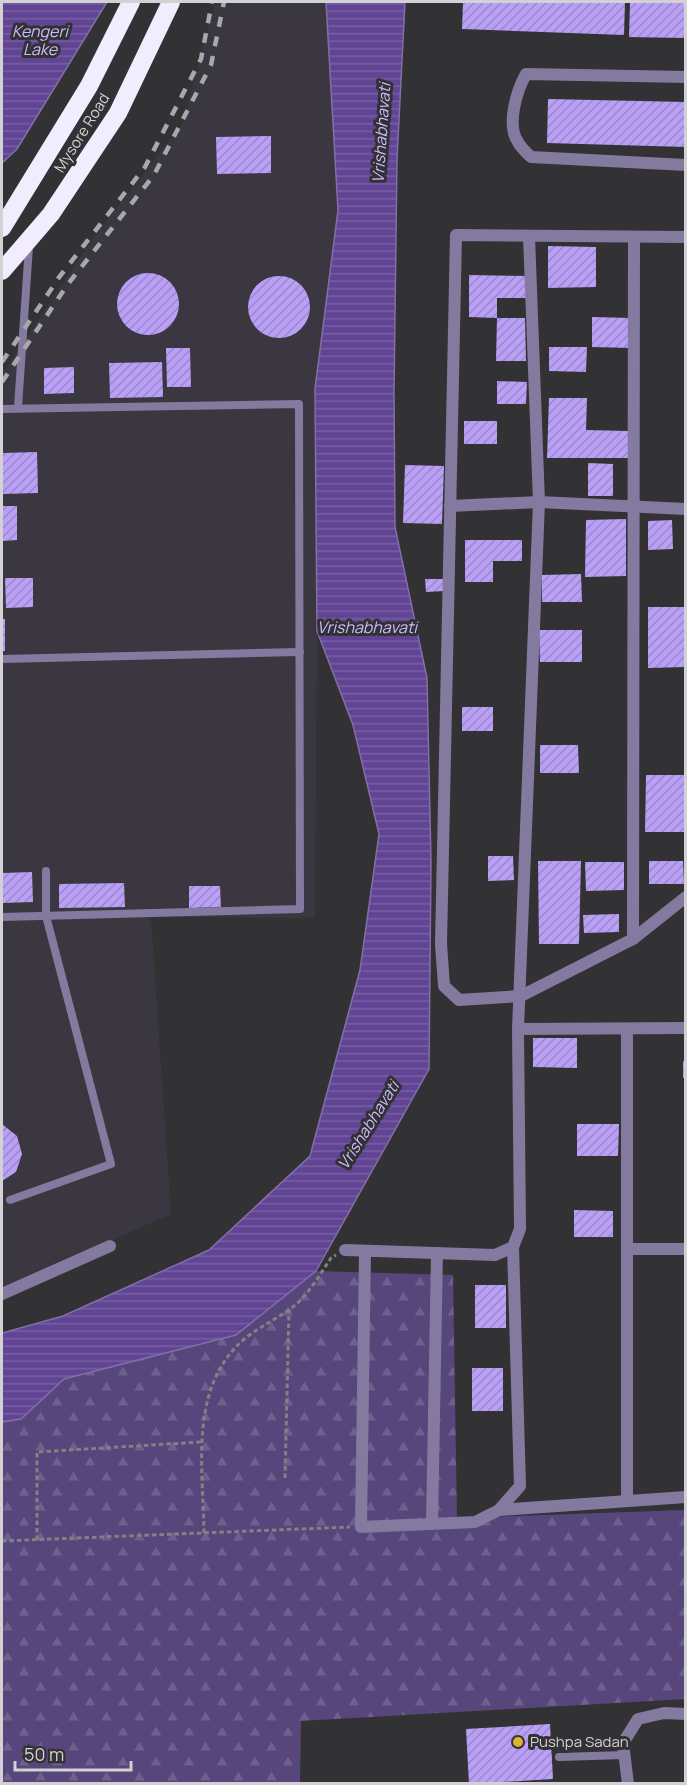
<svg xmlns="http://www.w3.org/2000/svg" width="687" height="1785" font-family="Manrope,sans-serif">
<style>
.built{fill:#3a3741}
.forest{fill:url(#forest-firs)}
.water{fill:url(#water-rules);stroke:#836fa7;stroke-width:1.5}
.building{fill:url(#building-hatch)}
.lines{fill:none;stroke-linecap:round;stroke-linejoin:round}
.path{stroke:#828183;stroke-width:3;stroke-dasharray:4.5 3;stroke-linecap:butt}
.lane{stroke:#847a9f;stroke-width:8}
.street{stroke:#847a9f;stroke-width:12}
.highway{stroke:#f1ecfe;stroke-width:18}
.rail{stroke:#a8a7a9;stroke-width:4.5;stroke-dasharray:10 10;stroke-linecap:butt}
.poi-dot{fill:#deb133;stroke:#323134;stroke-width:2}
.labels{text-anchor:middle;stroke-width:6;stroke-linejoin:round;paint-order:stroke}
.street-label{font-size:15px;fill:#d2d1d3;stroke:#323134}
.poi-label{font-size:15px;fill:#d2d1d3;stroke:#323134;text-anchor:start}
.water-label{font-size:16px;font-style:italic;fill:#cebbfe;stroke:#323134}
</style>
<defs>
<pattern id="forest-firs" width="22" height="20" patternUnits="userSpaceOnUse" patternTransform="scale(1.5)"><rect width="22" height="20" fill="#57467b"/><path d="M5 1l3.5 6h-7zM16 11l3.5 6h-7z" fill="#6e608d"/></pattern>
<pattern id="water-rules" width="6" height="5" patternUnits="userSpaceOnUse" patternTransform="scale(1.5)"><rect width="6" height="5" fill="#614594"/><path d="M0 2.5h6" fill="none" stroke="#775fa2"/></pattern>
<pattern id="building-hatch" width="6" height="6" patternUnits="userSpaceOnUse" patternTransform="scale(1.5)"><rect width="6" height="6" fill="#ba9ff7"/><path d="M-1 1l2-2M0 6l6-6M5 7l2-2" fill="none" stroke="#9b87c9"/></pattern>
</defs>
<rect width="100%" height="100%" fill="#323134"/>
<path class="built" d="M215,2H326L338,210L315,389L317,631L315,918L151,917L171,1214L2,1289V374L86,248L182,124Z"/>
<path class="forest" d="M316,1271L453,1275L457,1518L685,1510V1699L301,1721L300,1783L2,1784V1422L21,1419L64,1379L236,1335Z"/>
<g class="water">
<path d="M2,2H107L17,149L2,163Z"/>
<path d="M326,2H405L397,159L394,393L395,527L427,678L431,862L429,1069L316,1271L236,1335L64,1379L21,1419L2,1422V1333L63,1316L209,1250L310,1156L360,970L379,834L353,725L317,631L315,389L338,210Z"/>
</g>
<g class="building">
<path d="M463,2H625L624,35L462,29Z"/>
<path d="M630,2H685L684,38L629,37Z"/>
<path d="M548,99L686,102V147L547,143Z"/>
<path d="M271,136V173L217,174L216,137Z"/>
<path d="M548,246L596,247V287L548,288Z"/>
<circle cx="148" cy="304" r="31"/>
<path d="M469,275L527,276L526,298H497V318L469,317Z"/>
<circle cx="279" cy="307" r="31"/>
<path d="M592,317L631,318V348L592,347Z"/>
<path d="M497,318H525L526,361H496Z"/>
<path d="M549,347H587L586,372L549,371Z"/>
<path d="M166,348H190L191,387H167Z"/>
<path d="M162,362L163,397L110,398L109,363Z"/>
<path d="M74,367V393L44,394V368Z"/>
<path d="M497,381L527,382L526,404H497Z"/>
<path d="M549,398H587L586,430L629,431L628,458H547Z"/>
<rect x="464" y="421" width="33" height="23"/>
<path d="M37,452L38,493L2,494V453Z"/>
<path d="M588,463L613,464V496H588Z"/>
<path d="M405,465L444,466L442,524L403,523Z"/>
<path d="M2,506H17V540L2,541Z"/>
<path d="M626,519V576L585,577L586,520Z"/>
<path d="M672,520L673,549L648,550V521Z"/>
<path d="M465,540H522V561H493V582H465Z"/>
<path d="M581,574L582,602H542V575Z"/>
<path d="M5,578H33V607L6,608Z"/>
<path d="M425,579H444V591L426,592Z"/>
<path d="M648,607H686V667L648,668Z"/>
<rect x="2" y="619" width="3" height="32"/>
<path d="M539,630H582V662H540Z"/>
<rect x="462" y="707" width="31" height="24"/>
<path d="M540,745H578L579,773H540Z"/>
<path d="M646,775H686V832H645Z"/>
<path d="M488,856H513L514,880L488,881Z"/>
<path d="M538,861H581L579,944H539Z"/>
<path d="M649,861H683L684,884H649Z"/>
<path d="M585,862H624V890L586,891Z"/>
<path d="M32,872L33,902L2,903V873Z"/>
<path d="M124,883L125,907L59,908V884Z"/>
<path d="M189,886H220L221,907L189,908Z"/>
<path d="M619,914V932L584,933L583,915Z"/>
<path d="M533,1038H577V1068L533,1067Z"/>
<rect x="683" y="1061" width="3" height="17"/>
<path d="M2,1124L17,1136L22,1154L16,1172L2,1181Z"/>
<path d="M577,1124H619L618,1156H577Z"/>
<path d="M574,1210L613,1211V1237H574Z"/>
<rect x="475" y="1285" width="31" height="43"/>
<rect x="472" y="1368" width="31" height="43"/>
<path d="M550,1724L553,1779L469,1784L466,1729Z"/>
</g>
<g class="lines">
<g class="path">
<path d="M285,1478L289,1309"/>
<path d="M204,1533C203,1465 188,1383 248,1336C263,1325 280,1317 294,1306C309,1294 320,1274 331,1258L336,1255"/>
<path d="M37,1540V1452L201,1442"/>
<path d="M2,1541L350,1527"/>
</g>
<g class="lane">
<path d="M18,407L29,246"/>
<path d="M2,409L299,404L300,909L2,917"/>
<path d="M2,659L300,652"/>
<path d="M10,1200L111,1164L46,916V871"/>
<path d="M559,1757L625,1755"/>
</g>
<g class="street">
<path d="M686,77L526,74C517,90 506,125 518,142C521,148 526,152 531,157L686,165"/>
<path d="M686,237L456,235L441,944L444,986L459,1000L521,996L633,939L686,897"/>
<path d="M450,506L539,502L686,509"/>
<path d="M633,939L634,237"/>
<path d="M518,1029L686,1028"/>
<path d="M627,1029V1501"/>
<path d="M627,1249H686"/>
<path d="M345,1250L495,1255L513,1247L520,1229L518,1029L539,502L529,236"/>
<path d="M365,1251L361,1527L475,1522L499,1510L520,1486L513,1247"/>
<path d="M2,1294L110,1246"/>
<path d="M499,1510L686,1497"/>
<path d="M432,1524L437,1253"/>
<path d="M628,1784L623,1743L638,1719L664,1713L686,1714"/>
</g>
<g class="highway">
<path d="M2,228L89,86L131,2"/>
<path d="M2,271L51,214L118,113L171,2"/>
</g>
<g class="rail">
<path d="M2,362L60,276L145,167L201,59L212,2"/>
<path d="M2,382L68,284L154,175L211,65L224,2"/>
</g>
</g>
<circle class="poi-dot" cx="518" cy="1742" r="6"/>
<g class="labels">
<g class="street-label">
<text transform="translate(82 133) rotate(-58)" y="5">Mysore Road</text>
</g>
<g class="poi-label">
<text x="530" y="1747">Pushpa Sadan</text>
</g>
<g class="water-label">
<text x="40" y="37">Kengeri<tspan x="40" dy="18">Lake</tspan></text>
<text transform="translate(381 133) rotate(-86)" y="6">Vrishabhavati</text>
<text x="367" y="633">Vrishabhavati</text>
<text transform="translate(368 1125) rotate(-58)" y="6">Vrishabhavati</text>
</g>
</g>
<rect width="687" height="1785" fill="none" stroke="#d2d1d3" stroke-width="6"/>
<path d="M15 1761v9h116v-9" fill="none" stroke="#d2d1d3" stroke-width="3"/>
<text x="24" y="1761" font-size="18" fill="#d2d1d3" stroke="#323134" stroke-width="4.5" paint-order="stroke">50 m</text>
</svg>
